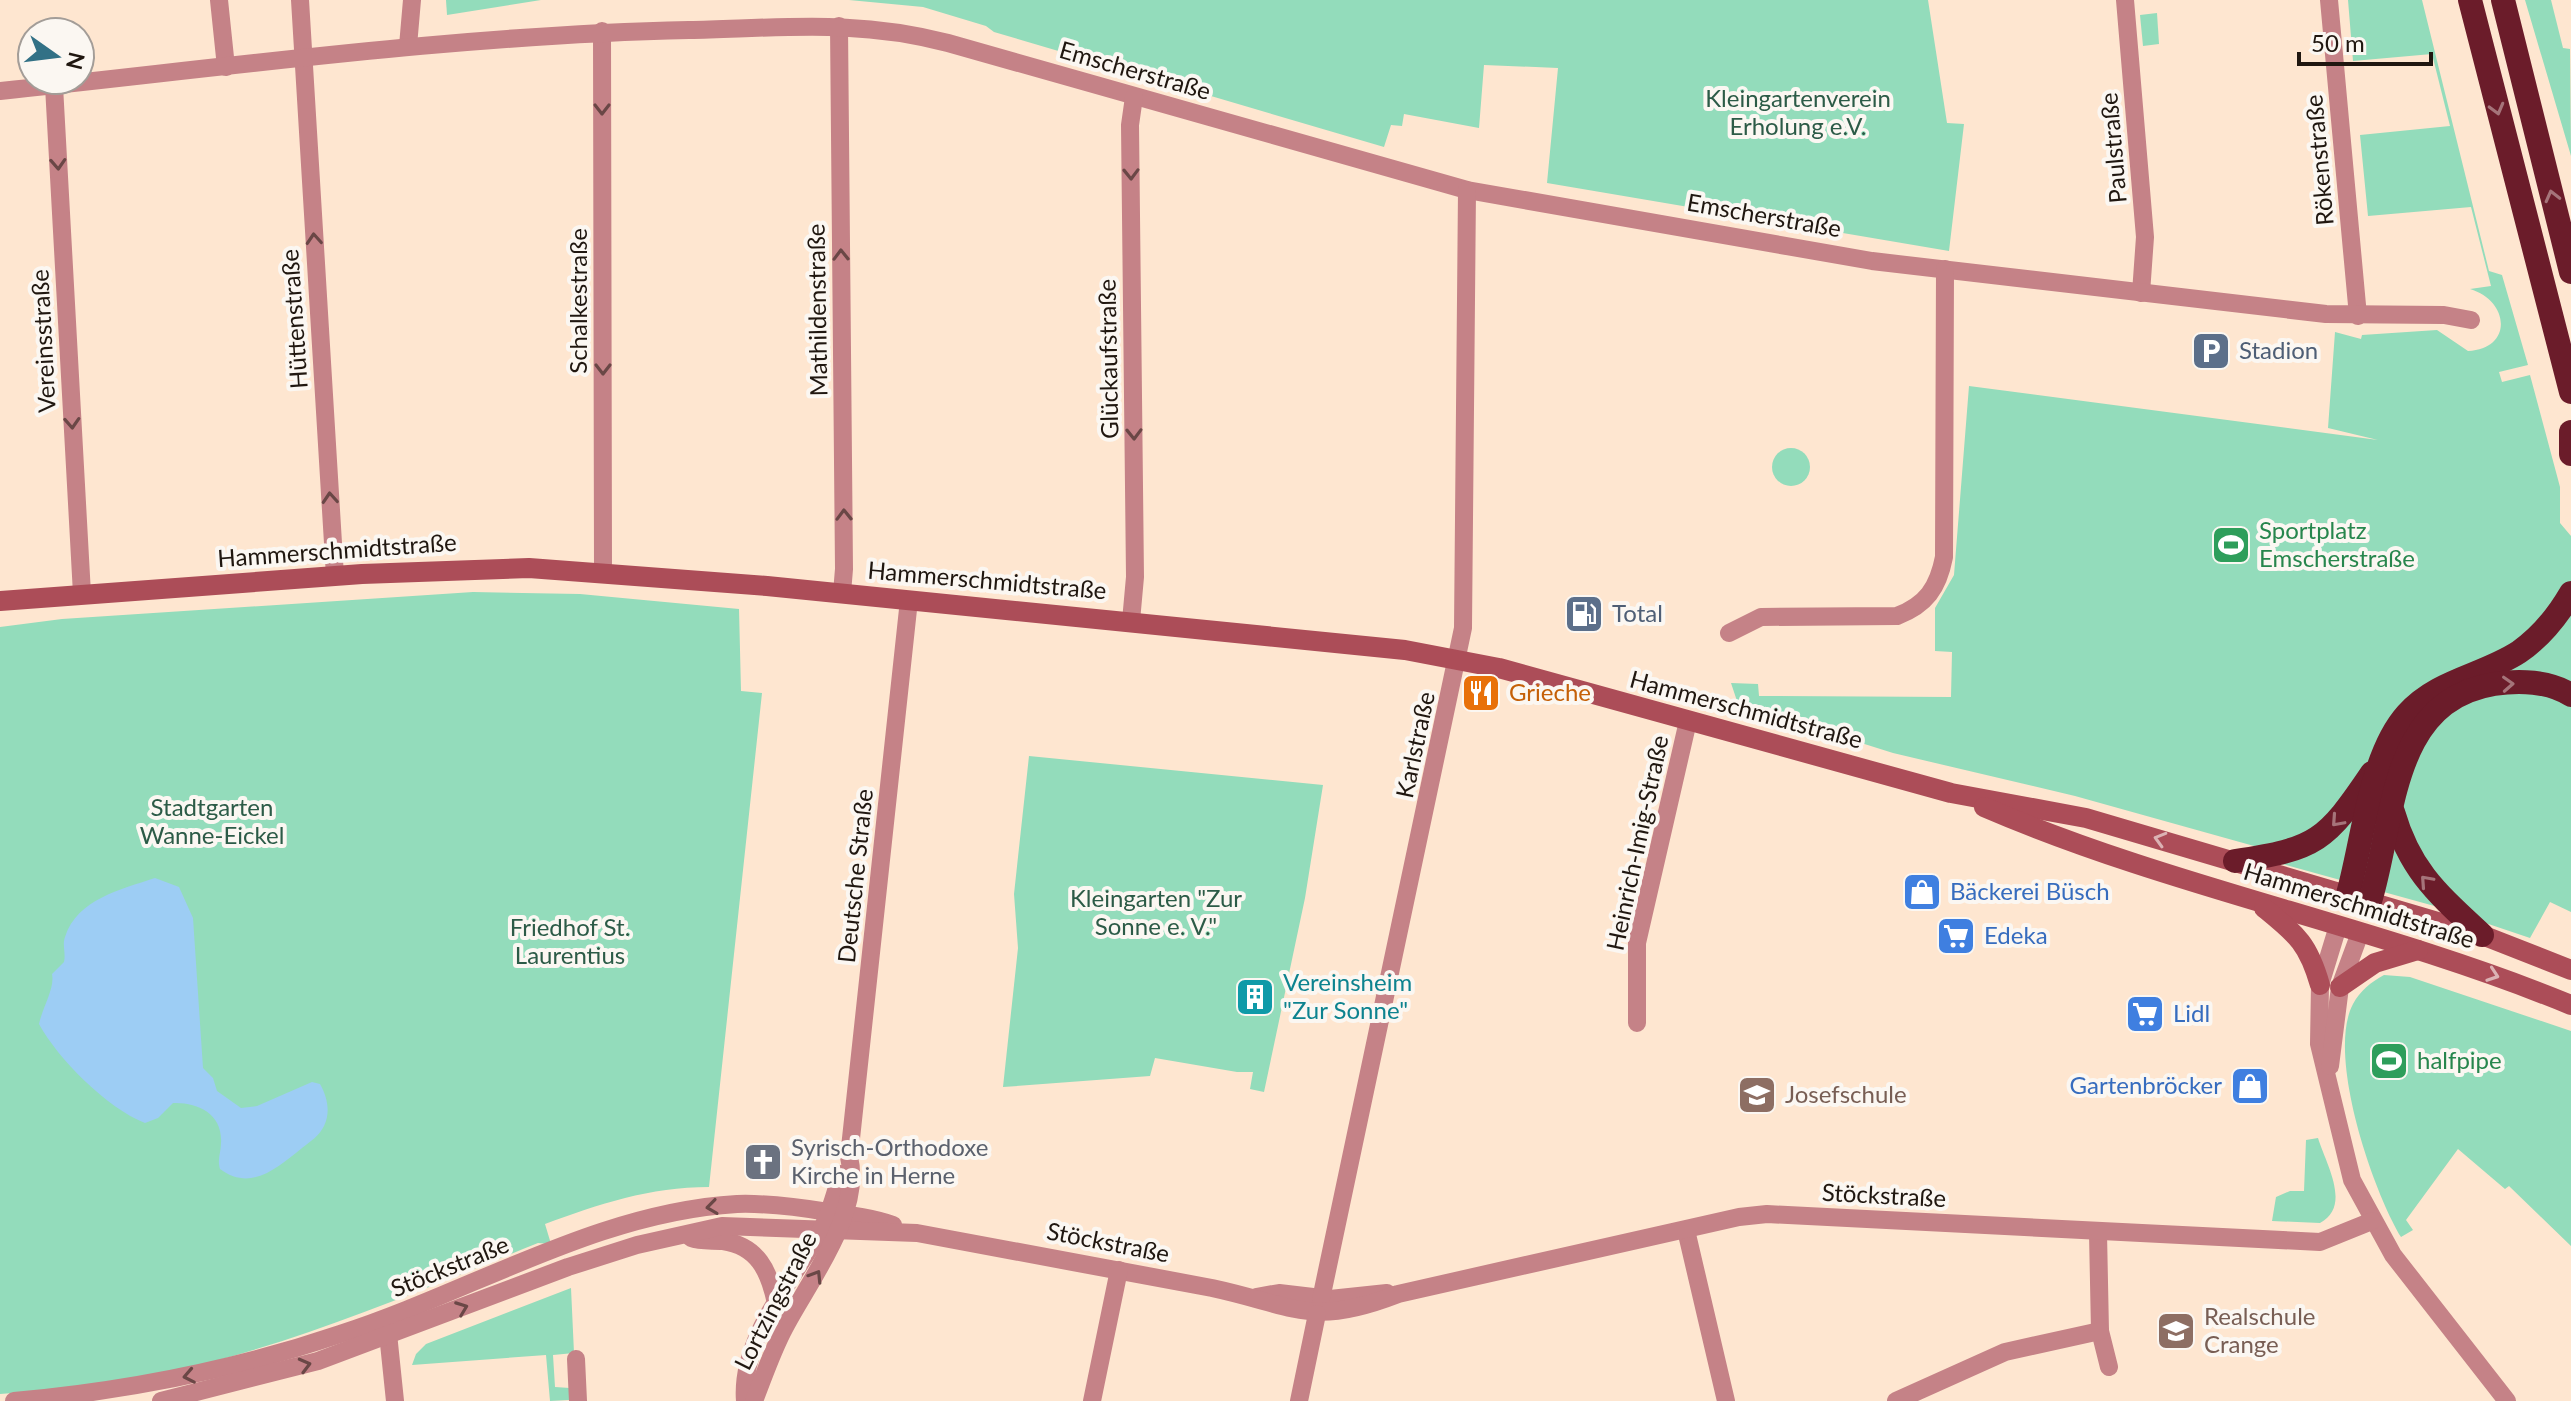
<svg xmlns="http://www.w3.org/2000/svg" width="2571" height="1401" font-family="Lato,sans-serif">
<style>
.green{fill:#93dcbb}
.water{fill:#9dcdf4}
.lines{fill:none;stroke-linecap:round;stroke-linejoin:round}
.street{stroke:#c58287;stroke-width:18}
.secondary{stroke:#ac4d58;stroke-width:20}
.highway{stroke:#6b1c2a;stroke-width:24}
.oneway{stroke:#6a4746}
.oneway2{stroke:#a5747a}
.oneway3{stroke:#dbb3b4}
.labels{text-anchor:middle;stroke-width:8;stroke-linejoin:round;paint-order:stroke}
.street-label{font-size:24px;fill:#201710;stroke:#fbf7f2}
.park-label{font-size:24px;fill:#2c5b47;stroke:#fbf7f2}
.service-label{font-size:24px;fill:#4e5e75;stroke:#fbf7f2;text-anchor:start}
.leisure-label{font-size:24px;fill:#27864d;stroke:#fbf7f2;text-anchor:start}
.food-label{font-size:24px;fill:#c56008;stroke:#fbf7f2;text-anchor:start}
.shop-label{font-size:24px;fill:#366cbe;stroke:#fbf7f2;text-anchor:start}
.culture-label{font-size:24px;fill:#0d838f;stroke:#fbf7f2;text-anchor:start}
.education-label{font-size:24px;fill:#785e54;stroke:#fbf7f2;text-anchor:start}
.worship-label{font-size:24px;fill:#5b616d;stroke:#fbf7f2;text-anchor:start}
</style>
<rect width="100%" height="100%" fill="#fee6d0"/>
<g class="green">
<path d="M446,0H541L447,15Z"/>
<path d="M849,0H1928L1947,123L1964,124L1949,251L1547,183L1558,68L1484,65L1479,128L1404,114L1402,126L1391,125L1384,147L994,32L986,26L923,7Z"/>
<path d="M2348,0H2422L2489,271L2502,275L2528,365L2499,372L2502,382L2530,375L2560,487V523L2571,536V912L2550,902L2530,938L2438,907L2275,862L2254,846L2075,796L1893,753L1738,704L1731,683L1758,684L1759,696L1951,697L1952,652L1935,651V608L1954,575L1969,386L2378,440L2328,428L2335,332L2361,339L2362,335L2437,330L2468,351C2513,349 2510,301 2470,289L2491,286L2471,207L2368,216L2360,135L2450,126L2432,54L2353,61Z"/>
<path d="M2525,0H2551L2563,48L2570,49L2571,156Z"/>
<path d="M2157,13L2159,44L2143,46L2140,15Z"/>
<circle cx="1791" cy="467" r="19"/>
<path d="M473,592L580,594L739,609L741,691L762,693L709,1187C650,1187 599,1204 545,1224L551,1244L538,1243C414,1293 289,1347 157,1375C105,1386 53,1390 0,1394V627L62,619Z"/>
<path d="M1029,756L1323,785L1305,898L1264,1092L1250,1089L1253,1072H1237L1155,1058L1150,1076L1003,1087L1018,948L1014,894Z"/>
<path d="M2384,975L2410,977L2571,1031V1246L2509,1186L2505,1189L2458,1149L2406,1220L2413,1230L2401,1237C2373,1191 2326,1055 2353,1004C2360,991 2371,982 2384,975Z"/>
<path d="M2318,1138C2326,1164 2352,1206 2320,1223L2272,1221L2276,1197L2290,1191H2304L2306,1140Z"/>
<path d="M571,1288L574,1353L553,1355L555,1387L570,1388L569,1400L550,1401L546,1355L412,1365L416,1354L426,1344Z"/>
</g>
<path class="water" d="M155,878L179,887L193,918L203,1068L213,1078L217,1091L241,1108L257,1106L312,1082L320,1084C327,1096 331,1112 324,1126C319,1136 311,1141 302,1148C277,1168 251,1192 220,1169C217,1159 221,1153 221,1143C223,1114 198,1102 173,1103L158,1118L145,1123C107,1108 58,1059 39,1024C43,1006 55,988 52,974L64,962C66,953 62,945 65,937C77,899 122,889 155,878Z"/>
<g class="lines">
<g class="street">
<path d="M219,0L226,67"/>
<path d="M300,0L335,576"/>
<path d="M2125,0L2145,237L2141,293"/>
<path d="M2329,0L2358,316"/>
<path d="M839,26L844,569L842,593"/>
<path d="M602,31L603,571"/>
<path d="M408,46L412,0"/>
<path d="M54,86L82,594"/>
<path d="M0,91C229,67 458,35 689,30C781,28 858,19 948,43L1467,190L1872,261L2326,314L2444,315L2471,320"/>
<path d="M1131,621L1135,577L1130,125L1134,97"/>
<path d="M1729,633L1761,617L1897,616C1926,605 1938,588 1944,557L1945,269"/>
<path d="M2338,926L2320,985L2319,1044L2352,1180L2393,1255L2507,1401"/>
<path d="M1637,1023V943L1688,721"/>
<path d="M2330,1066L2340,987L2360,933"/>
<path d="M1686,1230L1726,1401"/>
<path d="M2098,1233L2100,1331L2109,1367"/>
<path d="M691,1238C701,1242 712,1240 723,1241C758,1246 769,1271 776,1303"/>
<path d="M1256,1297L1279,1293L1330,1299L1387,1293"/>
<path d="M1321,1299L1463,628L1467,190"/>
<path d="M387,1324L395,1401"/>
<path d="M576,1359L578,1401"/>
<path d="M14,1401C126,1391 234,1370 340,1334C471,1292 597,1212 737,1204C768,1203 798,1207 828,1212C850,1215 873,1218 893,1225"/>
<path d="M161,1401L318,1361L568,1267L637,1245L722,1226L917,1233L1212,1288C1296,1306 1310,1328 1398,1294L1739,1217L1767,1214L2320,1242L2372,1221"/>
<path d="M745,1401C740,1340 791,1282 820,1232C830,1215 835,1193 841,1174"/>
<path d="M754,1401C764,1376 772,1351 785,1327C809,1281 863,1212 849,1157L909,600"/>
<path d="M1092,1401L1119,1270"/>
<path d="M1299,1401L1317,1314"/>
<path d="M1896,1401L2005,1352L2100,1331"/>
</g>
<g class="secondary">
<path d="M0,601L362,574L529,568L767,586L1405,650L1499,668L1951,793L2086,818L2482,935L2571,970"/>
<path d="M1984,807C2174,889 2379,926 2571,1005"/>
<path d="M2264,908C2297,935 2308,943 2320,985"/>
<path d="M2340,987L2375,963L2418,950"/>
</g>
<g class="highway">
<path d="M2470,0L2571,392"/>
<path d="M2503,0L2571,272"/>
<path d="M2571,432V454"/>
<path d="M2393,812C2410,871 2438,894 2482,935"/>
<path d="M2235,861C2317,849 2326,841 2372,773"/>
<path d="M2348,894C2363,841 2370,755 2407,714C2437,680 2482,676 2519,652C2542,636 2557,617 2571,593"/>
<path d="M2370,901C2395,820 2389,701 2494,684C2519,680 2549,681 2571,695"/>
</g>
</g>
<defs><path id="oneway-chevron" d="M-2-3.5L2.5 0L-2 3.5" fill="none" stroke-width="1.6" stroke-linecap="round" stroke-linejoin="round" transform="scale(2)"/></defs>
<g class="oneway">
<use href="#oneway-chevron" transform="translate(602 109) rotate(90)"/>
<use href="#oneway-chevron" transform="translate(58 164) rotate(87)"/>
<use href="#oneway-chevron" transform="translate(1131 174) rotate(89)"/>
<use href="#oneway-chevron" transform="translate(314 239) rotate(-94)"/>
<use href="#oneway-chevron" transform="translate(841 255) rotate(-91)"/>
<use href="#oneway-chevron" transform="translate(603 369) rotate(90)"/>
<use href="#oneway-chevron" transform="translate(72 423) rotate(87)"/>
<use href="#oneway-chevron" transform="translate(1134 434) rotate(89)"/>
<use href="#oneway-chevron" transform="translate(330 498) rotate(-94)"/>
<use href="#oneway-chevron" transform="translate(844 515) rotate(-91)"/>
<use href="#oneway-chevron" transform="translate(712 1207) rotate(172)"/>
<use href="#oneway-chevron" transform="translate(816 1276) rotate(-58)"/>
<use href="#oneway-chevron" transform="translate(462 1308) rotate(-21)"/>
<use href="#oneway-chevron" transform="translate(305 1365) rotate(-15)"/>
<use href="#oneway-chevron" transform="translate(189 1376) rotate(169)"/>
</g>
<g class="oneway2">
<use href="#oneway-chevron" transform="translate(2497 109) rotate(75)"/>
<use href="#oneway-chevron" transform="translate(2552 196) rotate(-104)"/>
<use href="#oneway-chevron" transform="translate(2508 684) rotate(-3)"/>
<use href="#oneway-chevron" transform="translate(2337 821) rotate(132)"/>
<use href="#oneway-chevron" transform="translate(2426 881) rotate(-132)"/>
</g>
<g class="oneway3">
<use href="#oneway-chevron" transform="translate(2160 839) rotate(-164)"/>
<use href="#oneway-chevron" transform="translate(2493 975) rotate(19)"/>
</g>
<defs>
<symbol id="parking-square" viewBox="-11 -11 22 22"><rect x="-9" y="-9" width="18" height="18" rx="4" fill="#5c6f8a" stroke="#fbf7f2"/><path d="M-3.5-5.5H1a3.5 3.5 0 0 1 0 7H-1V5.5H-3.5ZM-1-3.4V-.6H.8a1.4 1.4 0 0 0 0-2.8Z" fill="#fff"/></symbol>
<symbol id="stadium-square" viewBox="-11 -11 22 22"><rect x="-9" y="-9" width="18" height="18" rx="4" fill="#2e9e5b" stroke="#fbf7f2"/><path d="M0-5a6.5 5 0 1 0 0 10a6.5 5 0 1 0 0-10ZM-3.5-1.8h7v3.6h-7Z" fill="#fff"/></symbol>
<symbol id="fuel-square" viewBox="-11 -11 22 22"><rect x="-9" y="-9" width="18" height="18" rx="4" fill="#5c6f8a" stroke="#fbf7f2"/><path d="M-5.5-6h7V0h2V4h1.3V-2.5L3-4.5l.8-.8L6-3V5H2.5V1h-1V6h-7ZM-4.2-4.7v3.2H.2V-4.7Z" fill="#fff"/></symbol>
<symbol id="restaurant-square" viewBox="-11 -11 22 22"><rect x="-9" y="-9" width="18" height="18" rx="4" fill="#e8710a" stroke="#fbf7f2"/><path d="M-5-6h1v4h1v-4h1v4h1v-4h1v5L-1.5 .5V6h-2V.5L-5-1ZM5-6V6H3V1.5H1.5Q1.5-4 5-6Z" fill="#fff"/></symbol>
<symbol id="shop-square" viewBox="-11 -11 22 22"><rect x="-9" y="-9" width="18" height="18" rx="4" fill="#3f7fe0" stroke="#fbf7f2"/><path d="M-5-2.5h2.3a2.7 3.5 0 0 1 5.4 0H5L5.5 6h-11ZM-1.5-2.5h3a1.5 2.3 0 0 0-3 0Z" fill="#fff"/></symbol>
<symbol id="supermarket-square" viewBox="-11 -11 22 22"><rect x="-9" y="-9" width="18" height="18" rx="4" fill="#3f7fe0" stroke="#fbf7f2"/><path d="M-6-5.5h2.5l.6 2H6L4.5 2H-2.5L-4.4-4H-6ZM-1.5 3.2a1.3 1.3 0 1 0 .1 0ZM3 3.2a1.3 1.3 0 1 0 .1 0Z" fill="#fff"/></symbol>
<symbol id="building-square" viewBox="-11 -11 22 22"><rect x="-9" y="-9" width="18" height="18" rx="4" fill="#0f9aa8" stroke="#fbf7f2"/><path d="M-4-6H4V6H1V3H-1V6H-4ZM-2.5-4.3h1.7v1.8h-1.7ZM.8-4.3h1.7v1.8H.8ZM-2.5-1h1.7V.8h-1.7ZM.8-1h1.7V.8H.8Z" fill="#fff"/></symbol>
<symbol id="school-square" viewBox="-11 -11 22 22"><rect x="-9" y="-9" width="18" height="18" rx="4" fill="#8d6e63" stroke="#fbf7f2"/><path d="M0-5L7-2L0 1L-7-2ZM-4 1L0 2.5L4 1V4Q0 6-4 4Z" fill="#fff"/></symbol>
<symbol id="church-square" viewBox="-11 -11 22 22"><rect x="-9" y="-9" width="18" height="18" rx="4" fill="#6b7280" stroke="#fbf7f2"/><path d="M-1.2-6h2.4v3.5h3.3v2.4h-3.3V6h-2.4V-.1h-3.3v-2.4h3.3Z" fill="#fff"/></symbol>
</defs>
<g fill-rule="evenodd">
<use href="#parking-square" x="2189" y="329" width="44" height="44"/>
<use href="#stadium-square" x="2209" y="523" width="44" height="44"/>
<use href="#fuel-square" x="1562" y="592" width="44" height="44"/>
<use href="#restaurant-square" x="1459" y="671" width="44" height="44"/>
<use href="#shop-square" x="1900" y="870" width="44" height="44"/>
<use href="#supermarket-square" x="1934" y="914" width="44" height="44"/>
<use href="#building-square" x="1233" y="975" width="44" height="44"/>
<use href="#supermarket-square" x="2123" y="992" width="44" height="44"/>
<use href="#stadium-square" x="2367" y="1039" width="44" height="44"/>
<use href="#shop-square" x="2228" y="1064" width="44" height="44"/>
<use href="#school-square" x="1735" y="1073" width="44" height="44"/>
<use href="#church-square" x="741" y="1140" width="44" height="44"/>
<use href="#school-square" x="2154" y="1309" width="44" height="44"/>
</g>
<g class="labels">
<g class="street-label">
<text transform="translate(1135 71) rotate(16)" y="8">Emscherstraße</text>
<text transform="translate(2114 148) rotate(-95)" y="8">Paulstraße</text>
<text transform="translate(2320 160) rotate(-95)" y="8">Rökenstraße</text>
<text transform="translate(1764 216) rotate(10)" y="8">Emscherstraße</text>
<text transform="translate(579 301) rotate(-90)" y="8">Schalkestraße</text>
<text transform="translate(818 310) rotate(-91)" y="8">Mathildenstraße</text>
<text transform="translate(295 319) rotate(-94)" y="8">Hüttenstraße</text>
<text transform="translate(44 341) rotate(-93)" y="8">Vereinsstraße</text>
<text transform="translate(1109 359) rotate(-91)" y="8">Glückaufstraße</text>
<text transform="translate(337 551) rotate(-4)" y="8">Hammerschmidtstraße</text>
<text transform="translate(987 581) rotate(5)" y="8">Hammerschmidtstraße</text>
<text transform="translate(1746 710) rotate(15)" y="8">Hammerschmidtstraße</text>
<text transform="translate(1416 745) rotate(-78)" y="8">Karlstraße</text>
<text transform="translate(1638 843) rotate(-78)" y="8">Heinrich-Imig-Straße</text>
<text transform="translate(856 876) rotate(-84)" y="8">Deutsche Straße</text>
<text transform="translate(2359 906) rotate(17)" y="8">Hammerschmidtstraße</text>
<text transform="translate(1884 1196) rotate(3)" y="8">Stöckstraße</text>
<text transform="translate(1108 1243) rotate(11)" y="8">Stöckstraße</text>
<text transform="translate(450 1267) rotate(-22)" y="8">Stöckstraße</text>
<text transform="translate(776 1301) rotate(-63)" y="8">Lortzingstraße</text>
</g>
<g class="park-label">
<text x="1798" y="107">Kleingartenverein<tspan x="1798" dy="28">Erholung e.V.</tspan></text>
<text x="212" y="816">Stadtgarten<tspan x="212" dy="28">Wanne-Eickel</tspan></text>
<text x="1156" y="907">Kleingarten "Zur<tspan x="1156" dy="28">Sonne e. V."</tspan></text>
<text x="570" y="936">Friedhof St.<tspan x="570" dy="28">Laurentius</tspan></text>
</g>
<g class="service-label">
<text x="2239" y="359">Stadion</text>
<text x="1612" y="622">Total</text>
</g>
<g class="leisure-label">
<text x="2259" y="539">Sportplatz<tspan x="2259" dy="28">Emscherstraße</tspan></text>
<text x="2417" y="1069">halfpipe</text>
</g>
<g class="food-label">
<text x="1509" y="701">Grieche</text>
</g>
<g class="shop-label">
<text x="1950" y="900">Bäckerei Büsch</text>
<text x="1984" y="944">Edeka</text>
<text x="2173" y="1022">Lidl</text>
<text x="2222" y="1094" text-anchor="end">Gartenbröcker</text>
</g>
<g class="culture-label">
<text x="1283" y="991">Vereinsheim<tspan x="1283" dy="28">"Zur Sonne"</tspan></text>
</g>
<g class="education-label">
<text x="1785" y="1103">Josefschule</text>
<text x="2204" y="1325">Realschule<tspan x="2204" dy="28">Crange</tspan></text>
</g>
<g class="worship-label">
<text x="791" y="1156">Syrisch-Orthodoxe<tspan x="791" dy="28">Kirche in Herne</tspan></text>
</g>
</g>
<g transform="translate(56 56) rotate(104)"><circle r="38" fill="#fbf7f2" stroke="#a39d98" stroke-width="2"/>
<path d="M0-6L14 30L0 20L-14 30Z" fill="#327186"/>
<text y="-12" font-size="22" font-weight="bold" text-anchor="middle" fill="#201710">N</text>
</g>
<path d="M2299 52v12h132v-12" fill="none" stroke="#201710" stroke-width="4"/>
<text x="2311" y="52" font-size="24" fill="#201710" stroke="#fbf7f2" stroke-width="6" paint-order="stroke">50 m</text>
</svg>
